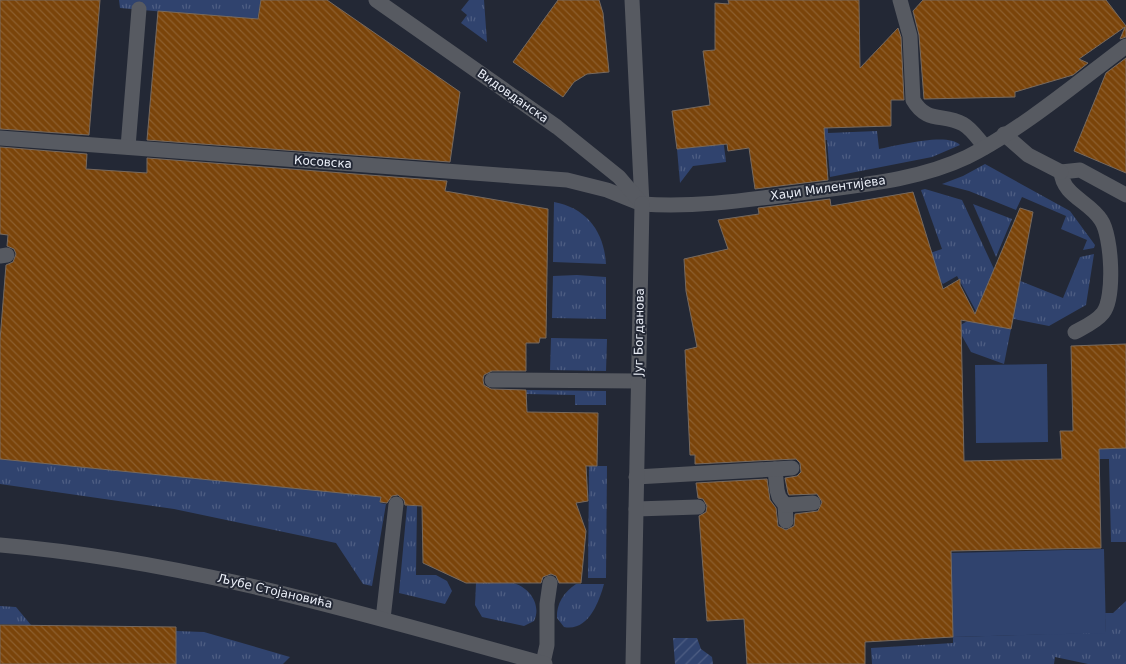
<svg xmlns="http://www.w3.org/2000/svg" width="1126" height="664" font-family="'DejaVu Sans',sans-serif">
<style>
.grass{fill:url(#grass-tufts)}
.garden{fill:url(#garden-furrows)}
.pitch{fill:#30436e}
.building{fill:url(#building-back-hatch);stroke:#77695e}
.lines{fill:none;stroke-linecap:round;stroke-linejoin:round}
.service{stroke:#575a61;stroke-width:15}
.minor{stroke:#575a61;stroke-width:15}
.tertiary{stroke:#575a61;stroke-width:15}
.labels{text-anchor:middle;stroke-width:4;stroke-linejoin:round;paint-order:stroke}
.street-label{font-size:12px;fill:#ecf0f9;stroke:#232835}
</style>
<defs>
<pattern id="grass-tufts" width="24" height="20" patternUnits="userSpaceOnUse" patternTransform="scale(1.25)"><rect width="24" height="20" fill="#30436e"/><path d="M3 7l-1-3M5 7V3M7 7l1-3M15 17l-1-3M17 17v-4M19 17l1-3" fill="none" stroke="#4e5e83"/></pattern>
<pattern id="garden-furrows" width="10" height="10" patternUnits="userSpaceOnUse" patternTransform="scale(1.25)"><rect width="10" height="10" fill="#30436e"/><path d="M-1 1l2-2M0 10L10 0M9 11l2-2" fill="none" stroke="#4e5e83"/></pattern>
<pattern id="building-back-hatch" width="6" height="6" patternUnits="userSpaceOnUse" patternTransform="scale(1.25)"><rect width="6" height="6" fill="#7a440a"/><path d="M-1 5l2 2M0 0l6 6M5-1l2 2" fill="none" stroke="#8d5f2e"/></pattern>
</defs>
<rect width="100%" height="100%" fill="#232835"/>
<g class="grass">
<path d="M119,0H261L257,20L120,8Z"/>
<path d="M469,0H484L487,42L461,23L467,15L461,10Z"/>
<path d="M826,55L828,133L877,131L879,149C896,146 948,132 960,145L932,157L830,177L827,140L784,143Z"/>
<path d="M706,107L720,113L726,162L693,166L680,183L677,149L710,146Z"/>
<path d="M985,164L1070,211L1095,245L1094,248L1083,250L1087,240L1061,229L1066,216L1022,197L1016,210L969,191L942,184L963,176Z"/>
<path d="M925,189L962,200L995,271L1063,298L1080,257L1094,254L1086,305L1049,326L1004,317L1001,327L1011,329L1004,364L971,352L957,327L978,315L957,276L943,284L928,267L927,254L942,249L921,190Z"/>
<path d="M554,202C587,208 604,232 606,264L553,262Z"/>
<path d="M973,204L1012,219L996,257Z"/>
<path d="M577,275L606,277V319L552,318L553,276Z"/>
<path d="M551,338L607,339L606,371L550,370Z"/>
<path d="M527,390L606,391V405H575V395L526,394Z"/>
<path d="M1126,448V542H1111L1109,459H1099V449Z"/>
<path d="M0,459L381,497L380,503L386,504L372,586L363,584L336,543L174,509L0,484Z"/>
<path d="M589,466H607L606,578H588Z"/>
<path d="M407,506H417L416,575H436L447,581L452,591L445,604L399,593Z"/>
<path d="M476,583C488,583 500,582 512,583C529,586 542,605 534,621L524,626L482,617L475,605Z"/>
<path d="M576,584H604C599,602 588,632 564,627L557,618C556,604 564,592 576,584Z"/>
<path d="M1126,601V664H1088L1055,657L1054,664H872L871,648L953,643V637L1106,632L1105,613H1113Z"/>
<path d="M0,606L16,607L31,625L0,624Z"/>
<path d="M176,631L204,632L290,657L283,664H176Z"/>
</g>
<path class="garden" d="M673,638H697L701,649L712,657L713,664H675Z"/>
<g class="pitch">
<path d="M1047,364L1048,442L976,443L975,365Z"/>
<path d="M1104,549L1106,633L953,637L951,553Z"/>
</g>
<g class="building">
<path d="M0,0H100L89,135L0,129Z"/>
<path d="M261,0H327L460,92L450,162L147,140L158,11L258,19Z"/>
<path d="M558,0H599L603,13L609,72L587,74L574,82L563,97L513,62Z"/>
<path d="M728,0H859L860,68L898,28L901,37L904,100H891V126L824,128L828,180L755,189L749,148L728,151L727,144L677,149L672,111L710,105L703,51L715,50V3L729,4Z"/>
<path d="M923,0H1106L1126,26V37L1120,39L1125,27L1079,59L1088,63L1073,75L1015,92V97L924,99L919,35L913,11Z"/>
<path d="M1126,58V173L1074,151L1106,73Z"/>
<path d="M0,147L87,154L86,169L147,173V158L447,181L445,191L548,209L546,338H540L539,343H526V371H492L484,375L483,380L484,385L491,389L526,390L527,412L598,413L597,466H586L588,501L576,503L586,531L581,583H559L556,576L551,574L543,577L541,583H466L423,563L422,506L405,505L404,500L398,495L392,496L387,503L380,502L381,497L0,459V340L6,265L13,262L16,254L14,249L7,246L8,235L0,234Z"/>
<path d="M913,192L943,289L960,279V285L975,314L1020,208L1033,212L1011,329L961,320L964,461L1062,459L1060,431H1073L1071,346L1126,344V448L1099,449L1101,548L951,551L953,637L865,642V664H747L744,619L707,621L699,516L706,512L707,506L703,499L698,498L696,483L767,479L770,500L776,508L778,526L786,530L794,526L795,514L818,511L822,502L817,494L789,495L788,493L785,478L797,476L801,472L800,463L796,459L695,464V455H690L685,350L697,347L686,291L684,259L728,249L718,220L759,214L758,208L830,199L831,206Z"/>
<path d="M0,625L176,627V664H0Z"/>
</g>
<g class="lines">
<g class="service">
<path d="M900,0L910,36L913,100C927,124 943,113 963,124C972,129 978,139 985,147"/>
<path d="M128,147L139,9"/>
<path d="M0,256L7,255"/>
<path d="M1075,332C1084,327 1096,322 1103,313C1115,298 1112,236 1101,220C1089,201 1063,196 1061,172L1080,170L1126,195"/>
<path d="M492,380L638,381"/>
<path d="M775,469L777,490L779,497L785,505L786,521"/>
<path d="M636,477L792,468"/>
<path d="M785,505L813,503"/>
<path d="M636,509L698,507"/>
<path d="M383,619L396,504"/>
<path d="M543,663L547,645V604L550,583"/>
</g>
<g class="minor">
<path d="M1004,134L1028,155L1061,172"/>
<path d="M0,138L567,180L607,190L642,204L632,0"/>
<path d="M0,545C190,561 363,614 545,664"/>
</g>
<g class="tertiary">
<path d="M376,0L557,127L619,177L642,204"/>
<path d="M642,204C699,208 753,199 808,192C861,185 919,180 967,157C1021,130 1078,82 1126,46"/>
<path d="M633,664L642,204"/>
</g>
</g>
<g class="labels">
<g class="street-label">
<text transform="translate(513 96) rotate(35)" y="4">Видовданска</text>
<text transform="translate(323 162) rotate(4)" y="4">Косовска</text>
<text transform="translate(828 188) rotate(-8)" y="4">Хаџи Милентијева</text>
<text transform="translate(639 332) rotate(-89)" y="4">Југ Богданова</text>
<text transform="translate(275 591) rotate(13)" y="4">Љубе Стојановића</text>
</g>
</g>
</svg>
